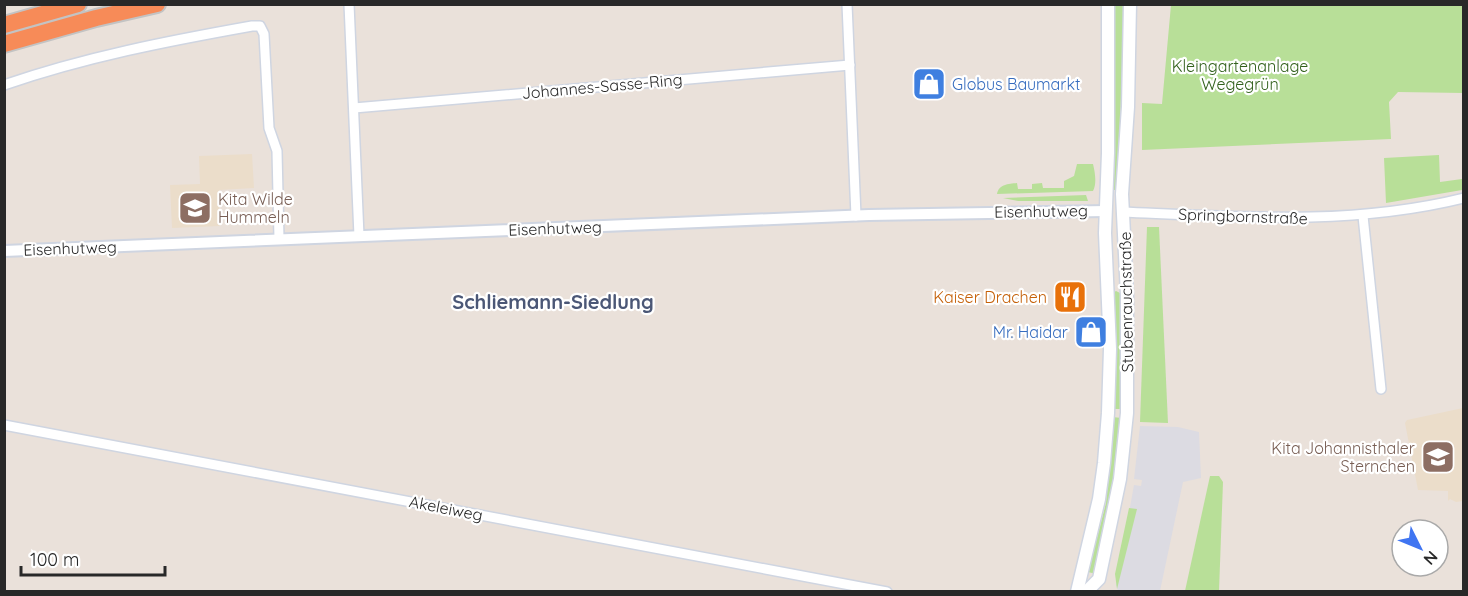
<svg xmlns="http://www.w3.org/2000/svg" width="1468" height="596" font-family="Quicksand,sans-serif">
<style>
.industrial{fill:#dcdbe2}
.education{fill:#ebddca}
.green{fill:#b8df98}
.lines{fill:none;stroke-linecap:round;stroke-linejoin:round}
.minor-casing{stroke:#cfd5e1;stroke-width:12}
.tertiary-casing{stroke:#cfd5e1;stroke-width:14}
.secondary-casing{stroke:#cfd5e1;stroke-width:15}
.motorway-casing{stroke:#c3c3c3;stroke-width:20}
.minor{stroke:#fff;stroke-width:9}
.tertiary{stroke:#fff;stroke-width:10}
.secondary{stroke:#fff;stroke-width:12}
.motorway{stroke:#f78b58;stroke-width:16}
.labels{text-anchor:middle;stroke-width:4.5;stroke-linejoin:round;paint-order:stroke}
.park-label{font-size:16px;fill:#32611c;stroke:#fff}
.shop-label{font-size:16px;fill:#366cbe;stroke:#fff;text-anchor:start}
.street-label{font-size:16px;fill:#282828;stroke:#fff}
.education-label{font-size:16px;fill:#785e54;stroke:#fff;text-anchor:start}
.food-label{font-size:16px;fill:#c56008;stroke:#fff;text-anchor:end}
.quarter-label{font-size:20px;font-weight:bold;fill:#4b5776;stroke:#fff}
</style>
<rect width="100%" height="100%" fill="#eae1da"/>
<path class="industrial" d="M1140,426L1178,427L1199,432L1201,478L1183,482L1160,591H1118L1116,585L1134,485L1141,486L1142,480L1134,479Z"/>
<g class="education">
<path d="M252,154L254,188L219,190L220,226L172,228L170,185L200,184L199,156Z"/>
<path d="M1463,408V501L1456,502L1450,499L1448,501V491L1418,490L1405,423L1407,420Z"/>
</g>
<g class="green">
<path d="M1113,5H1124L1118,190H1114Z"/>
<path d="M1171,5H1463V93L1398,92L1389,102L1391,139L1142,150V103L1162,104Z"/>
<path d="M1439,155L1440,182L1462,179V190L1386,203L1384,158Z"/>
<path d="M1077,164H1093C1095,172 1097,184 1093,191L997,194C999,184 1008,184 1017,183L1018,189H1032V184L1042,183L1043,188H1064V181L1074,176Z"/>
<path d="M1086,195L1088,201H1018L1003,198Z"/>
<path d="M1147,227H1159L1168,423L1140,422Z"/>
<path d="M1116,291L1120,293L1121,297L1122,409H1114L1113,293Z"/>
<path d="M1113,417L1121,418L1115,482L1096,574L1088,572L1106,503Z"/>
<path d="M1210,476H1219L1223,482L1219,591H1185Z"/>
<path d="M1129,508L1137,509L1117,589L1115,574Z"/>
</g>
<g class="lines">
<defs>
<g id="minor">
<path d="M349,4L359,236"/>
<path d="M847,4L856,216"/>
<path d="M4,85C85,57 168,41 252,26H260L264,34L269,128L277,151L279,239"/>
<path d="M354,108L850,65"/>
<path d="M1123,212C1237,217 1351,226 1464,198"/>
<path d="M1363,216L1381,389"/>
<path d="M4,425L887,592"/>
</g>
<path id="tertiary" d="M4,251L869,215L1106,211"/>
<g id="secondary">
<path d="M1077,592L1099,499L1104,463L1108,413L1110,349L1105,233L1108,153V4"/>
<path d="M1086,592L1099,579L1120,479L1127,413V295L1122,194L1128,107L1130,4"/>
</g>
<g id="motorway">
<path d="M4,25L78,4"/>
<path d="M4,44L96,18L157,4"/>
</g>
</defs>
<use href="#minor" class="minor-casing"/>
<use href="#tertiary" class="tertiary-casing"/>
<use href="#secondary" class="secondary-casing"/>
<use href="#motorway" class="motorway-casing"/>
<use href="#minor" class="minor"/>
<use href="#tertiary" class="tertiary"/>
<use href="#secondary" class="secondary"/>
<use href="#motorway" class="motorway"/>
</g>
<defs>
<symbol id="shop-square" viewBox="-11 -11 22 22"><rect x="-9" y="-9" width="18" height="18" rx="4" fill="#3f7fe0" stroke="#fff"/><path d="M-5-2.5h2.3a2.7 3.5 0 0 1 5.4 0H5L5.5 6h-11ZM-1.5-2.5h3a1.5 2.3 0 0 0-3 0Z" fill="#fff"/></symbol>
<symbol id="school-square" viewBox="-11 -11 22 22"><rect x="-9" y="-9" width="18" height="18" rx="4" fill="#8d6e63" stroke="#fff"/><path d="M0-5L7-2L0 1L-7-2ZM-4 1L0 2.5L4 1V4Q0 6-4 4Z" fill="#fff"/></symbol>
<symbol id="restaurant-square" viewBox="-11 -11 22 22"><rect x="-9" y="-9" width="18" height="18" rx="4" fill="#e8710a" stroke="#fff"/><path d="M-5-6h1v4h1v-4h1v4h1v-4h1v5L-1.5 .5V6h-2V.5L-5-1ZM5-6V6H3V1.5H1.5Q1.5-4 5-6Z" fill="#fff"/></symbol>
</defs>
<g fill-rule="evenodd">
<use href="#shop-square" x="910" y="65" width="38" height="38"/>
<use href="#school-square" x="176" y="189" width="38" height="38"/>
<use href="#restaurant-square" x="1051" y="278" width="38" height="38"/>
<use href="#shop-square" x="1072" y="313" width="38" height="38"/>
<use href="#school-square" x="1419" y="438" width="38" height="38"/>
</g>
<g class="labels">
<g class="park-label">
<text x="1240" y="72">Kleingartenanlage<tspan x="1240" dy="18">Wegegrün</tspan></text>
</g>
<g class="shop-label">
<text x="952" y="90">Globus Baumarkt</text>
<text x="1068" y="338" text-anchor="end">Mr. Haidar</text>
</g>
<g class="street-label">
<text transform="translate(602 86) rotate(-5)" y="6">Johannes-Sasse-Ring</text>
<text transform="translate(1041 211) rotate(-1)" y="6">Eisenhutweg</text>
<text transform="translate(1243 216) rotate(2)" y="6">Springbornstraße</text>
<text transform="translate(555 228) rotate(-2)" y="6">Eisenhutweg</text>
<text transform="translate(70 248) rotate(-2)" y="6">Eisenhutweg</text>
<text transform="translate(1126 302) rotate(-91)" y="6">Stubenrauchstraße</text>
<text transform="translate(446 508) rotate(11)" y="6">Akeleiweg</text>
</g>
<g class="education-label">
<text x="218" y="205">Kita Wilde<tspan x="218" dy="18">Hummeln</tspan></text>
<text x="1415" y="454" text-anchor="end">Kita Johannisthaler<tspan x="1415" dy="18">Sternchen</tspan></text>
</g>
<g class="food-label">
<text x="1047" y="303">Kaiser Drachen</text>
</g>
<g class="quarter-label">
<text x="553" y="309">Schliemann-Siedlung</text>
</g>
</g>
<rect width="1468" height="596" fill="none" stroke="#282828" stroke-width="12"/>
<g transform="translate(1420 548) rotate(133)"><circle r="28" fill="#ffffff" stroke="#a9a9a9" stroke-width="1.5"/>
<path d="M0-4.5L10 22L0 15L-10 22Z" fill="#4075f1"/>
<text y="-9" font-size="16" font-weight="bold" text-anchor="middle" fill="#282828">N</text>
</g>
<path d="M21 566v9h144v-9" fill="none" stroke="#282828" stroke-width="3"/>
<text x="30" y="566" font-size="18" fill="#282828" stroke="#ffffff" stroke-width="4.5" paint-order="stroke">100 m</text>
</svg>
